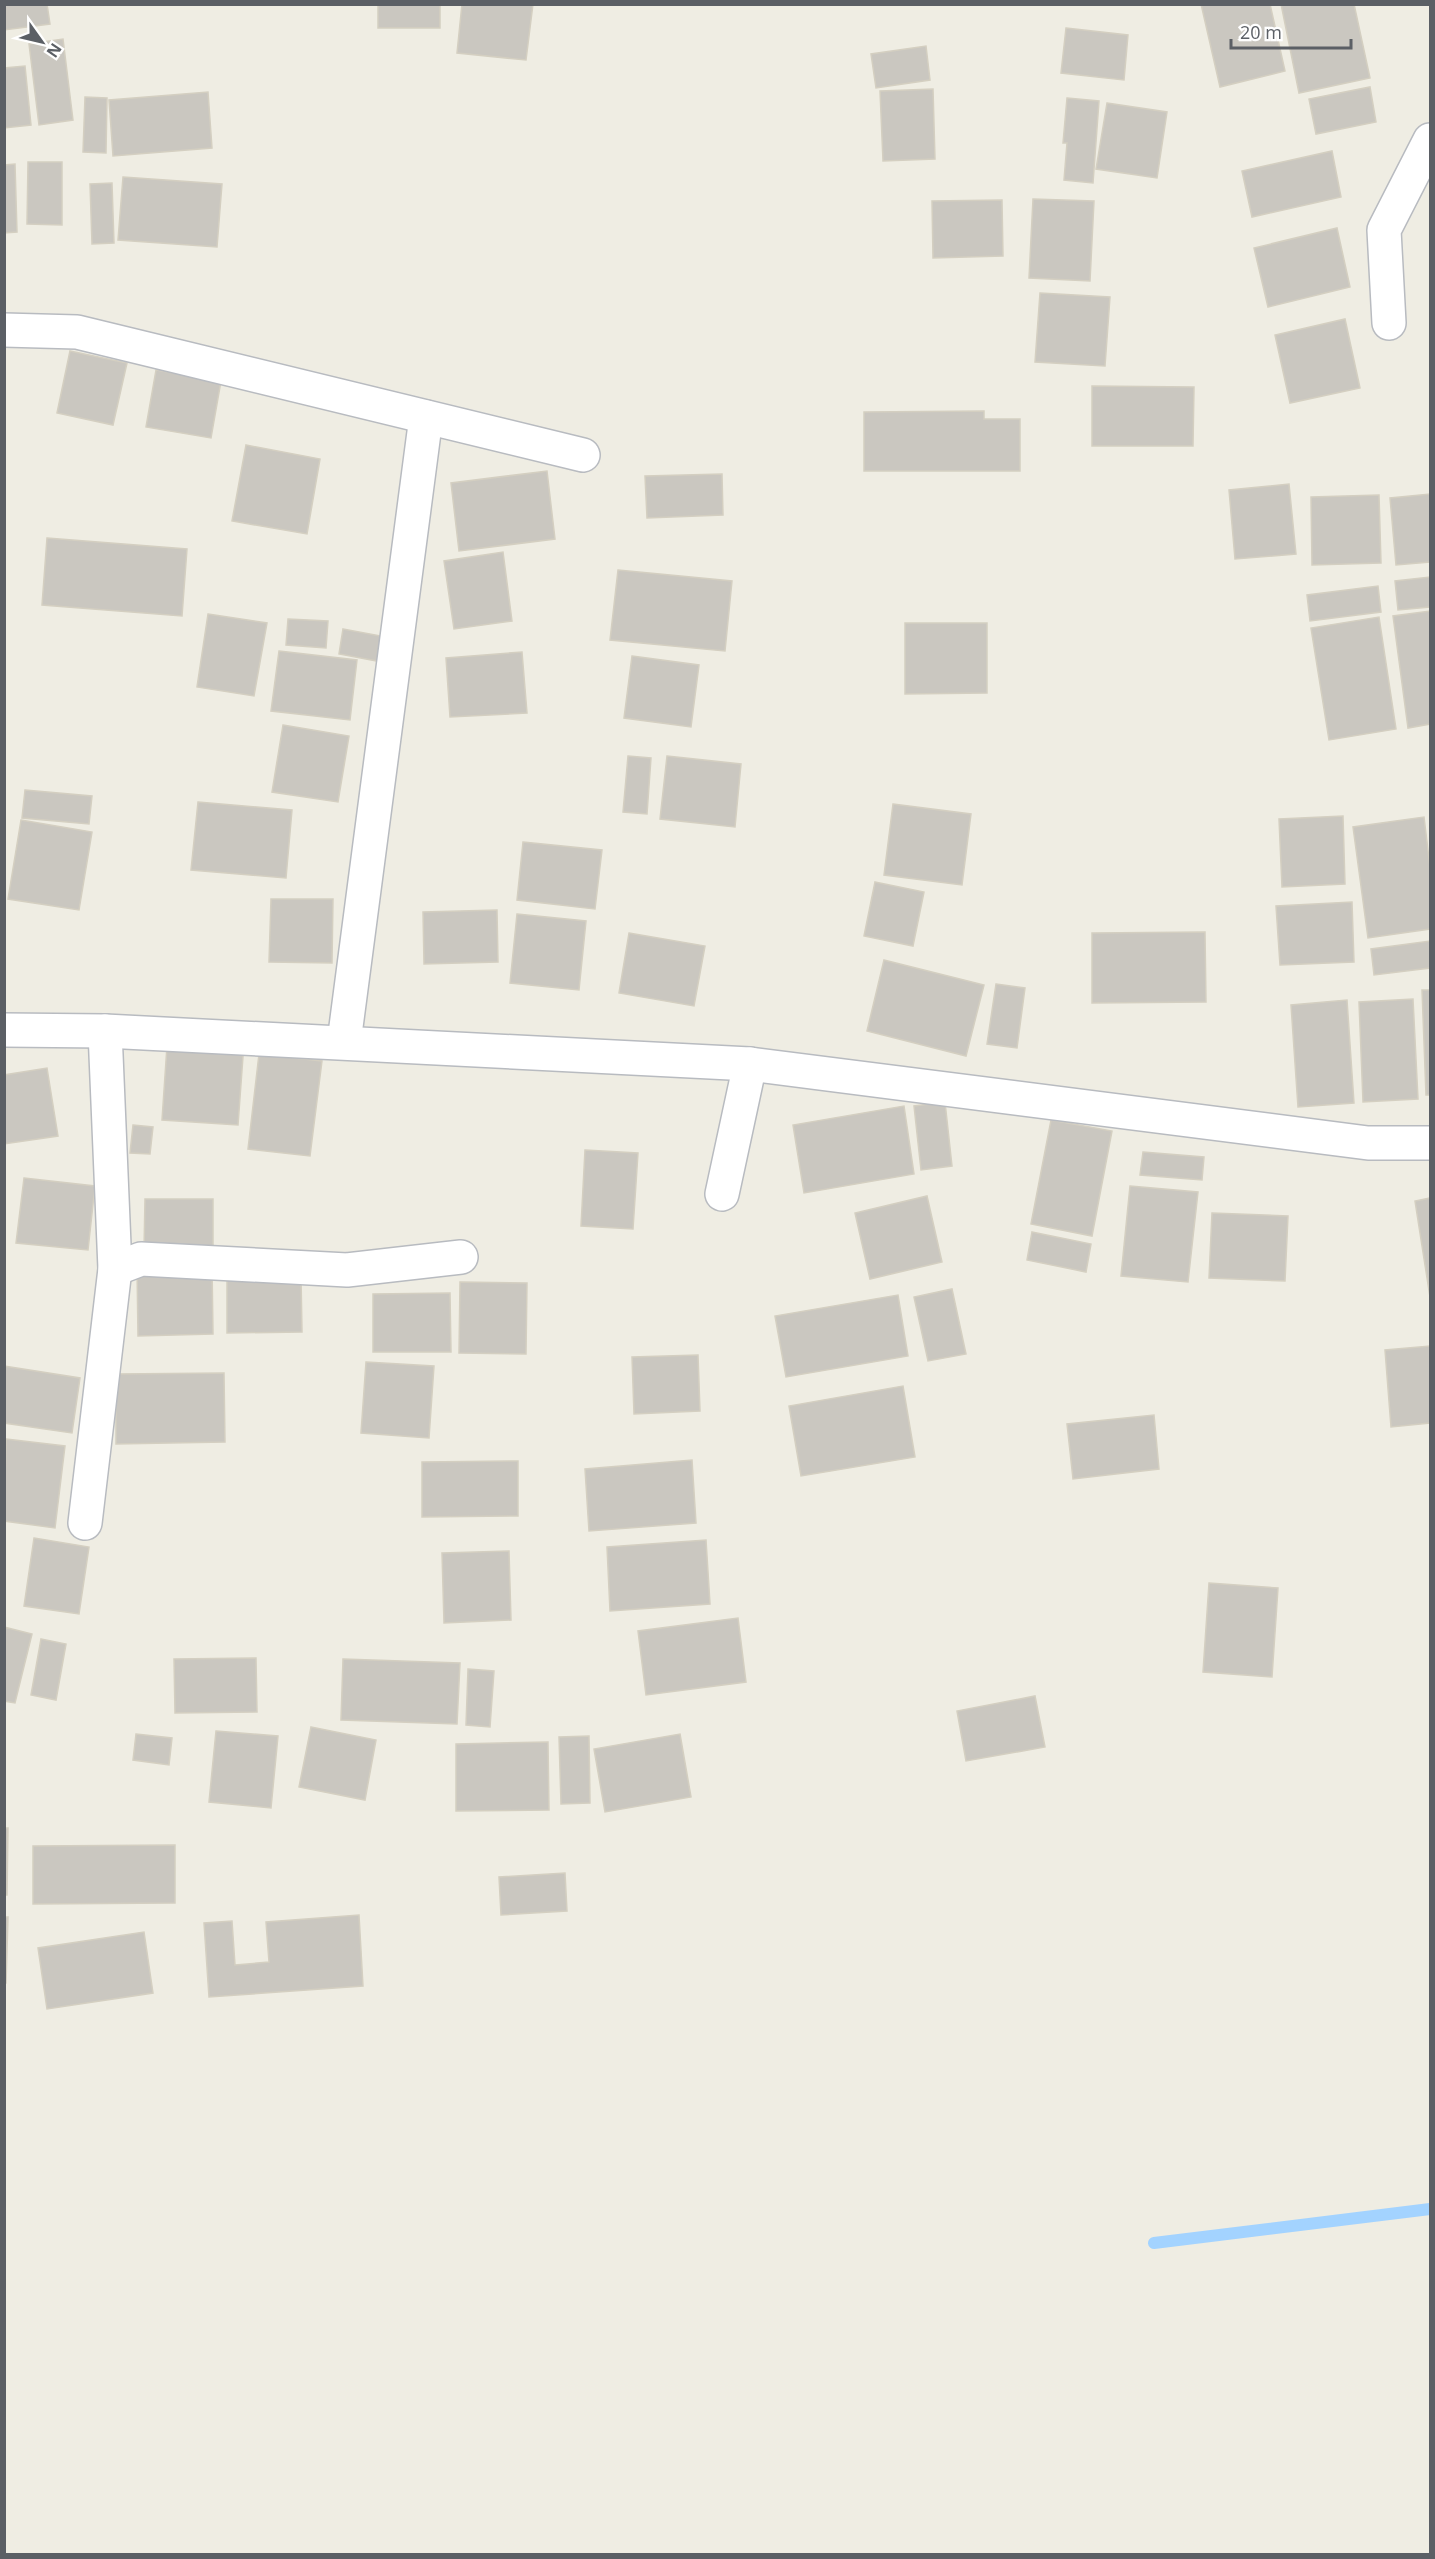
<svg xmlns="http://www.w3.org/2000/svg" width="1435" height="2559" font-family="'Open Sans',sans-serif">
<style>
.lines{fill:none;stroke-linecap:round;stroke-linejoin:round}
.stream{stroke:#a3d3ff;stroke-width:12}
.building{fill:#cac7c0;stroke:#d4cfc1;stroke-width:1.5}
.minor-casing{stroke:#b8bbc0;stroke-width:36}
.minor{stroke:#fff;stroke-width:33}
</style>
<rect width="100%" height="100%" fill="#efede3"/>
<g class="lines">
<path class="stream" d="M1154,2243L1430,2209"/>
</g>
<g class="building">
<path d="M4,4H47L50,24L4,30Z"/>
<rect x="378" y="4" width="62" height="24"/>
<path d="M462,4H533L526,60L457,53Z"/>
<path d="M1201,4H1270L1285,71L1220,87Z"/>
<path d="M1281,4H1354L1370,78L1299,93Z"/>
<path d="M1066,28L1128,35L1124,80L1061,73Z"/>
<path d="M63,39L73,120L39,125L29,44Z"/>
<path d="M926,46L930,80L876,88L871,54Z"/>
<path d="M25,66L31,125L4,128V68Z"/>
<path d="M1370,87L1376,122L1316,134L1309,99Z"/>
<path d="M933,89L935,159L883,161L880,91Z"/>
<path d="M208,92L212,148L113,156L109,100Z"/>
<path d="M85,97L107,98L106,153L83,152Z"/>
<path d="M1067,98L1099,101L1093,183L1064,180L1067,143H1063Z"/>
<path d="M1107,103L1167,112L1157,178L1096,169Z"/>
<path d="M1332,151L1341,197L1252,217L1242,171Z"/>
<path d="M28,162H62V225L27,224Z"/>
<path d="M15,164L17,232L4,233V165Z"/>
<path d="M123,177L222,184L217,247L118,240Z"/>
<path d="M112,183L114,243L92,244L90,184Z"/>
<path d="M1033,199L1094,201L1090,281L1029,278Z"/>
<path d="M1002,200L1003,256L933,258L932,201Z"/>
<path d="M1337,228L1350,287L1268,307L1254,248Z"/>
<path d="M1040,293L1110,297L1105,366L1035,362Z"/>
<path d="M1345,319L1360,388L1290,403L1275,335Z"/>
<path d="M70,351L127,363L113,425L57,413Z"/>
<path d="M156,370L221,381L211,438L146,427Z"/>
<path d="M1092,386L1194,387L1193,446H1092Z"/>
<path d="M984,411V419H1020V471H864V412Z"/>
<path d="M246,445L320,459L307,534L232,521Z"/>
<path d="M547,471L555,539L459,551L451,483Z"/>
<path d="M722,474L723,515L647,518L645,476Z"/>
<path d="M1289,484L1296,554L1235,559L1229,490Z"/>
<path d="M1430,494V562L1396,565L1390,498Z"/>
<path d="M1379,495L1381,563L1312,565L1311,497Z"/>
<path d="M47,538L187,549L182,616L42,605Z"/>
<path d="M503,552L512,621L454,629L444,561Z"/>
<path d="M618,570L732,581L725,651L610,640Z"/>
<path d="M1430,577V607L1398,610L1395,581Z"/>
<path d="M1378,586L1381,612L1310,621L1307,595Z"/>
<path d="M1430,611V724L1408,728L1393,616Z"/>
<path d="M208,614L267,623L254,696L197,687Z"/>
<path d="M1379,617L1396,729L1329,740L1311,628Z"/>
<path d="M288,619L328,621L326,648L286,645Z"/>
<path d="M905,623H987V693L905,694Z"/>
<path d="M343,629L381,636L377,661L339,654Z"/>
<path d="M279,651L357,660L350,720L271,711Z"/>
<path d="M522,652L527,713L450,717L446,658Z"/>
<path d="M632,656L699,665L691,727L624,718Z"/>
<path d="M283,725L349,736L338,802L272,792Z"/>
<path d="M628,756L651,758L647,814L623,812Z"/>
<path d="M667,756L741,764L735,827L660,819Z"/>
<path d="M25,790L92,796L89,824L22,818Z"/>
<path d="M198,802L292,810L286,878L191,870Z"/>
<path d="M893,804L971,814L962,885L884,875Z"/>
<path d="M1343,816L1345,884L1282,887L1279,819Z"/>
<path d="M1424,817L1430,867V929L1368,938L1353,827Z"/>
<path d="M21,820L92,832L79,910L8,899Z"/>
<path d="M523,842L602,850L595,909L517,900Z"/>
<path d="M875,882L924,892L913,946L864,936Z"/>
<path d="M271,899H333L332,963L269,962Z"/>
<path d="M1352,902L1354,962L1280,965L1276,906Z"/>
<path d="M497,910L498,962L424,964L423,912Z"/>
<path d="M517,914L586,921L579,990L510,983Z"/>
<path d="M1205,932L1206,1002L1092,1003V933Z"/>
<path d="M629,933L705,946L694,1006L619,993Z"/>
<path d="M1430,941V968L1374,975L1371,949Z"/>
<path d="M884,960L984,985L966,1056L867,1031Z"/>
<path d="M996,984L1025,988L1017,1048L987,1044Z"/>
<path d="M1422,990H1430V1095H1426Z"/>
<path d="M1413,999L1418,1099L1363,1102L1359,1002Z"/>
<path d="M1347,1000L1354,1103L1298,1107L1291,1005Z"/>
<path d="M245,1029L238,1125L162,1120L167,1046Z"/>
<path d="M259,1054L322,1061L310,1156L248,1149Z"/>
<path d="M47,1068L58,1136L4,1144V1075Z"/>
<path d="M945,1102L952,1166L921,1170L914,1106Z"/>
<path d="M904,1106L914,1174L804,1193L793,1125Z"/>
<path d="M1051,1120L1112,1131L1092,1236L1031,1224Z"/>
<path d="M133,1125L153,1127L150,1154L130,1153Z"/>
<path d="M585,1150L638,1153L633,1229L581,1226Z"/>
<path d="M1143,1152L1204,1157L1202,1180L1140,1175Z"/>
<path d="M24,1178L95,1186L88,1250L16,1243Z"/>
<path d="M1130,1186L1198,1192L1188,1282L1121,1276Z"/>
<path d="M927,1196L942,1262L870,1279L855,1213Z"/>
<path d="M1430,1198V1297L1415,1201Z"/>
<path d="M145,1199H213V1247L144,1249Z"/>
<path d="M1212,1213L1288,1216L1285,1281L1209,1278Z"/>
<path d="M1032,1232L1091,1244L1086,1272L1027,1260Z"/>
<path d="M212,1265L213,1334L138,1336L137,1267Z"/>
<path d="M301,1276L302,1332L227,1333V1278Z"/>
<path d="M460,1282L527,1283L526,1354L459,1353Z"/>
<path d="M952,1289L966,1354L928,1361L914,1297Z"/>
<path d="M450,1293L451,1352H373V1294Z"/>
<path d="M898,1295L908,1356L786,1377L775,1316Z"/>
<path d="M1430,1346V1423L1391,1427L1385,1350Z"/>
<path d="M698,1355L700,1411L634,1414L632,1357Z"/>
<path d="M366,1362L434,1366L429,1438L361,1433Z"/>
<path d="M4,1366L80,1378L72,1433L4,1423Z"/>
<path d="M224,1373L225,1442L116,1444V1374Z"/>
<path d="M903,1386L915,1457L801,1476L789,1406Z"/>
<path d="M1154,1415L1159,1469L1073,1479L1067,1424Z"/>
<path d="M6,1439L65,1446L55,1528L4,1521Z"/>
<path d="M692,1460L696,1523L589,1531L585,1469Z"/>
<path d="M518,1461V1516L422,1517V1462Z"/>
<path d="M34,1538L89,1547L79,1614L24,1606Z"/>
<path d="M706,1540L710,1604L610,1611L607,1547Z"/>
<path d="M509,1551L511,1620L444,1623L442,1553Z"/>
<path d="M1209,1583L1278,1588L1272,1677L1203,1672Z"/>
<path d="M738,1618L746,1682L646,1695L638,1631Z"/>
<path d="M4,1627L32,1634L15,1703L4,1701Z"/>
<path d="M41,1639L66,1644L56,1700L31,1695Z"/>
<path d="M256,1658L257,1712L175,1713L174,1659Z"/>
<path d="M343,1659L460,1663L457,1724L341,1720Z"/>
<path d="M468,1669L494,1671L490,1727L466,1725Z"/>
<path d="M1035,1696L1045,1747L966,1761L957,1711Z"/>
<path d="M311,1727L376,1740L365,1800L299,1787Z"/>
<path d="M216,1731L278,1736L271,1808L209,1802Z"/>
<path d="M136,1734L172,1738L169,1765L133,1760Z"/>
<path d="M680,1734L691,1797L605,1812L594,1749Z"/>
<path d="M589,1736L590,1803L561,1804L559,1737Z"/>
<path d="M548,1742L549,1810L456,1811V1744Z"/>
<path d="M4,1828H8L7,1895H4Z"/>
<path d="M175,1845V1903L33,1904V1846Z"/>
<path d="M565,1873L567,1911L501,1915L499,1877Z"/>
<path d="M359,1915L363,1986L209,1997L204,1923L232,1921L235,1965L269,1962L266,1922Z"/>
<path d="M4,1917H8L6,1983H4Z"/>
<path d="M144,1932L153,1993L47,2009L38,1948Z"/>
</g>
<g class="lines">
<defs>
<g id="minor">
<path d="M1389,323L1384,230L1430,140"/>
<path d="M4,330L77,332L583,455"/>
<path d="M4,1030L105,1031L750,1064L1368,1143H1430"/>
<path d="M344,1042L426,417"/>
<path d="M722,1194L750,1064"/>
<path d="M115,1269L141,1259L347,1270L461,1257"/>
<path d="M85,1523L115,1269L105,1031"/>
</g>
</defs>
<use href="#minor" class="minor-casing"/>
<use href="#minor" class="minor"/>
</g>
<rect width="1435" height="2559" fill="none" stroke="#5b5f65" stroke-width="12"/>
<g transform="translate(42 42) rotate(124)" stroke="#ffffff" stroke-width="4.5" paint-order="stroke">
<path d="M0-4.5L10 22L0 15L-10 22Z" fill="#5b5f65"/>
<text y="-9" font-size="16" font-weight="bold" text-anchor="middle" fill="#5b5f65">N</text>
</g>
<path d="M1231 39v9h120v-9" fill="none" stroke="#5b5f65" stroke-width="3"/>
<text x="1240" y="39" font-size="18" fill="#5b5f65" stroke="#ffffff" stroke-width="4.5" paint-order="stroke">20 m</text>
</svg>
